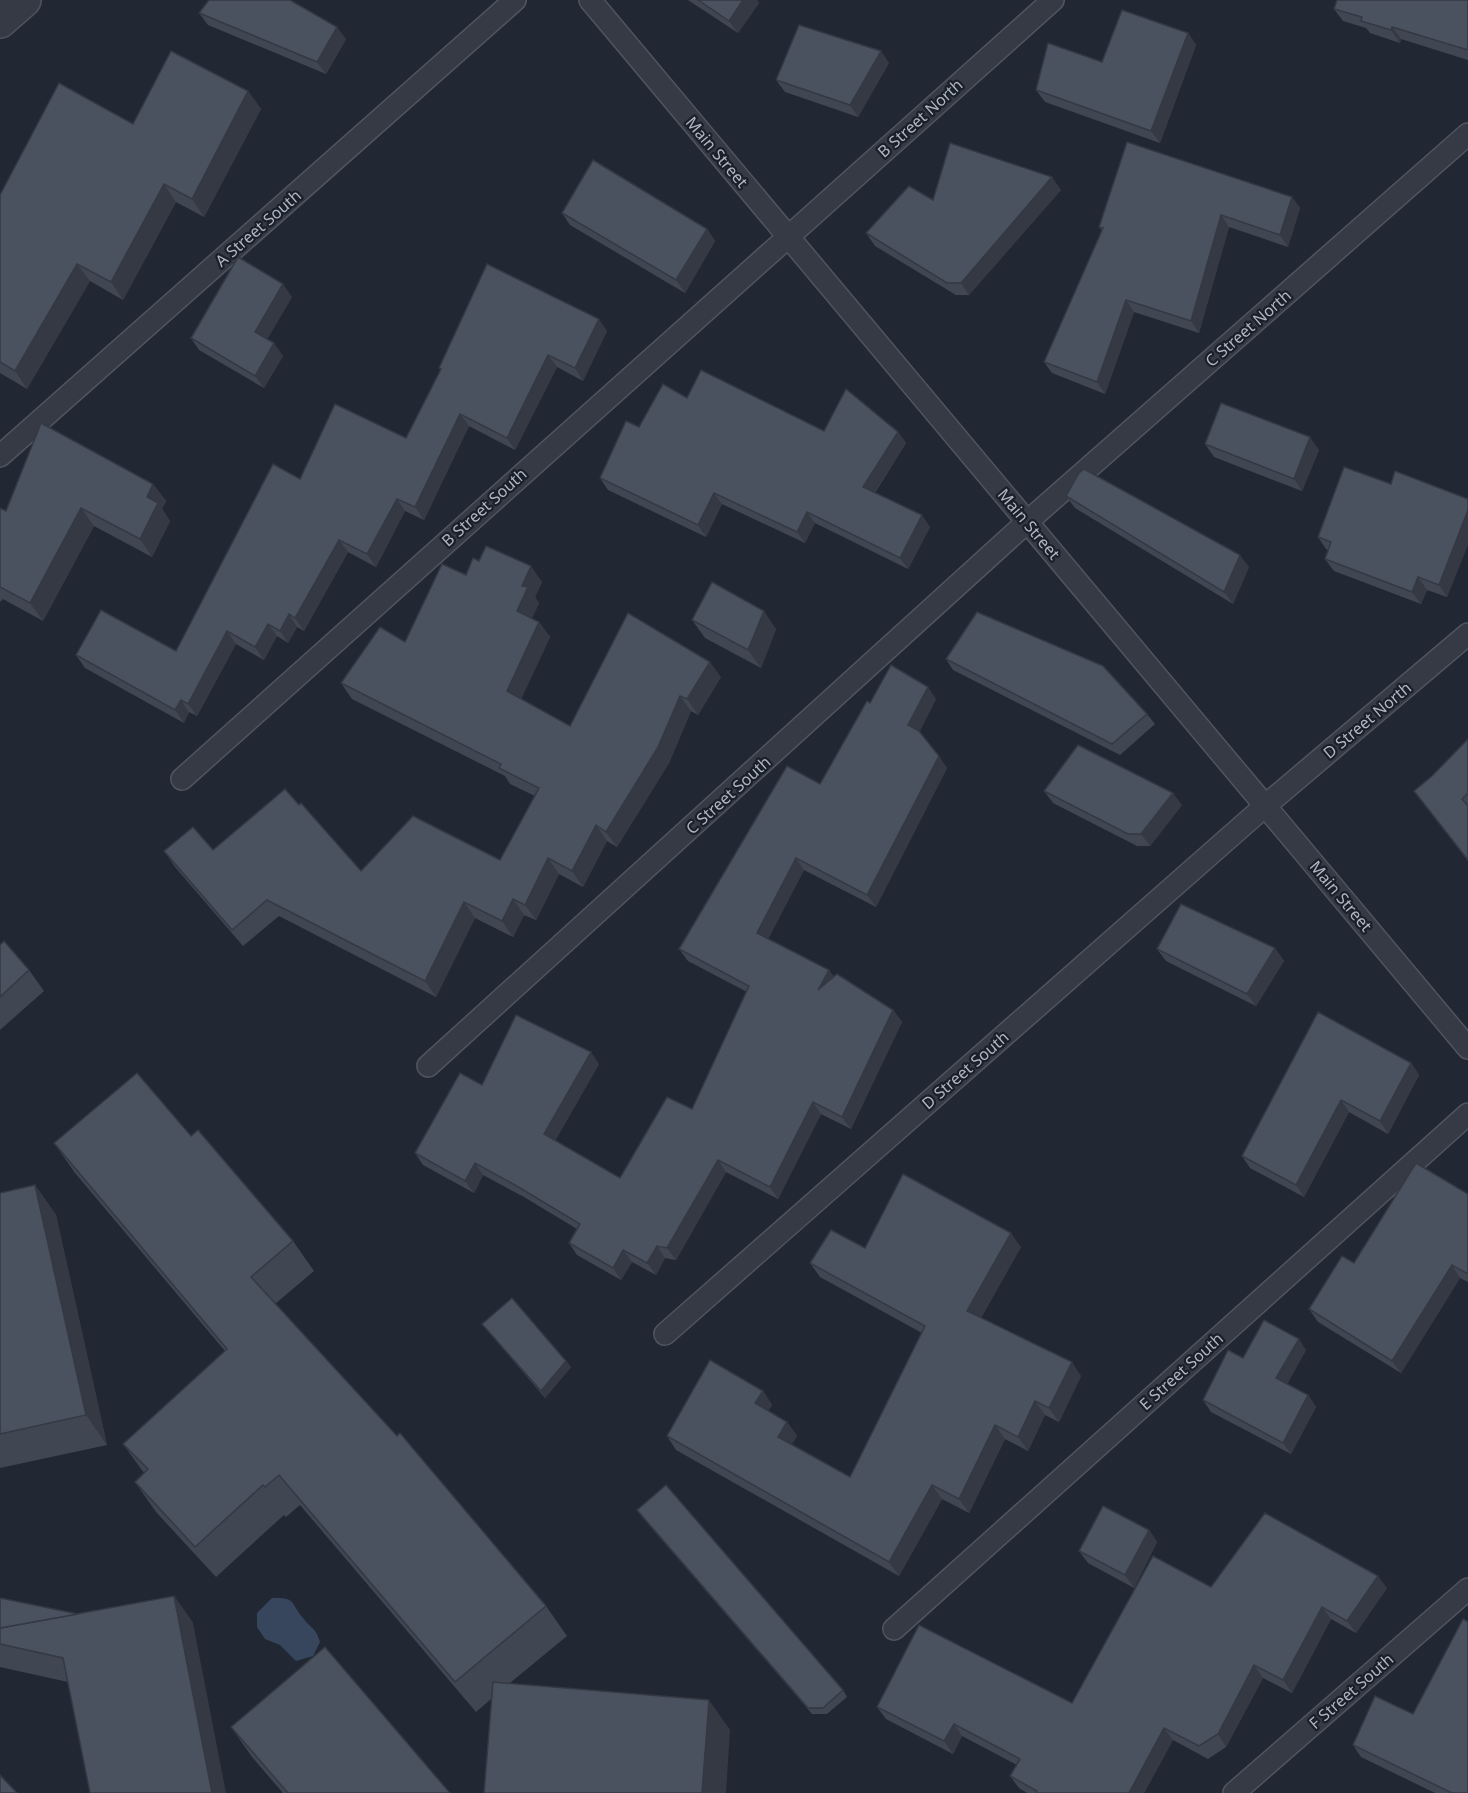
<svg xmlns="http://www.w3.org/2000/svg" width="1468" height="1793" font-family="'Noto Sans',sans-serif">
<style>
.water{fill:#38465d}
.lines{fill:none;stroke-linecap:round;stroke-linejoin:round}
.service-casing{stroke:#4f5560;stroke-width:24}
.tertiary-casing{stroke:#4f5560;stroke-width:36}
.service{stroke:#353a45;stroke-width:21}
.tertiary{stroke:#353a45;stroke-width:33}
.wall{fill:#404753}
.shaded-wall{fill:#343943}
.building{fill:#4a5260;stroke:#343943;stroke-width:1.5}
.labels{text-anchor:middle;stroke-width:4.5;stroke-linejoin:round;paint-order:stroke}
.street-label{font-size:16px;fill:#afb5c2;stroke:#1a202a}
</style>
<rect width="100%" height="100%" fill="#212834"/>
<path class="water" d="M272,1598C297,1597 290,1603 303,1618C311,1629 315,1626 320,1642L313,1656L296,1661L280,1645L265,1639L257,1627V1613Z"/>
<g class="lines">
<defs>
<g id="service">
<path d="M590,0L1468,1048"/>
<path d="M0,456L515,0"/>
<path d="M182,779L1053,0"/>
<path d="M428,1066L1027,522L1468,134"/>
<path d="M665,1334L1265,806L1468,634"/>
<path d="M894,1629L1468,1114"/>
<path d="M1234,1793L1468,1589"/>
</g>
<path id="tertiary" d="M0,21L24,0"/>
</defs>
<use href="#service" class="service-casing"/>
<use href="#tertiary" class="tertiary-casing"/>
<use href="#service" class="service"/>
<use href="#tertiary" class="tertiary"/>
</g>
<g class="wall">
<path d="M688,0H757L759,3L738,33Z"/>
<path d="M1468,0V60L1401,39L1400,43L1370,33L1366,28L1343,21L1334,9Z"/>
<path d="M199,13L346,39L326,74L208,25Z"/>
<path d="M1188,33L1196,45L1160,143L1045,102L1036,90L1102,62Z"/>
<path d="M889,63L858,117L785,92L776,80Z"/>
<path d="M248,91L261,109L204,217L176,202L123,300L90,281L27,389L0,373V195L133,124Z"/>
<path d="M1061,190L969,295H956L875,246L866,233L933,200Z"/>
<path d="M1292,197L1300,208L1288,247L1229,227L1199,333L1134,312L1105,394L1052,373L1044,362L1102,231L1099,227Z"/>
<path d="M562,213L707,229L715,241L685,293L570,225Z"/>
<path d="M292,297L267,339L283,356L264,388L199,350L191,338Z"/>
<path d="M607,331L583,381L557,367L515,450L469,426L424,520L405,511L376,567L348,552L304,631L297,627L288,643L277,636L264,660L236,644L197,716L189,712L184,723L85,668L76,655L176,651L300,479L406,438L441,370L439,368Z"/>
<path d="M687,398L824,431L898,432L906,443L875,493L930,527L908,569L815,523L805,543L722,504L706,537L608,490L600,478L639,427Z"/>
<path d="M1205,444L1319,450L1302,491L1214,457Z"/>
<path d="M153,484L166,501L162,509L170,521L152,557L94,526L43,621L3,599L0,602V508L6,511Z"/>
<path d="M1391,484L1468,499V544L1447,597L1427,590L1421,604L1334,571L1325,559L1328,550L1326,549L1318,537Z"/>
<path d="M1066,496L1249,567L1233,604L1075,508Z"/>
<path d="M479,561L542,582L535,597L539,603L532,618L539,622L550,637L521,699L570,726L721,677L698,715L691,711L669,763L617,847L607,841L583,887L559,874L536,920L524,915L513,937L475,918L436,997L279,916L243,946L175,867L164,851L213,850L299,805L361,871L500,860L535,796L510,784L505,776L352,699L341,683L405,642Z"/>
<path d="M692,620L776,629L761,668L705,638Z"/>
<path d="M946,659L1147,714L1155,724L1120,755L953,670Z"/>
<path d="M936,699L919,732L947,768L876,907L804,870L768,939L829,970L834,977L893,1010L902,1022L851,1129L821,1114L778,1199L726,1172L676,1260L665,1258L656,1275L632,1262L621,1280L577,1255L569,1243L577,1229L524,1197L483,1175L474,1193L423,1165L415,1153L482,1085L599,1064L555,1141L620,1178L692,1109L747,992L688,961L679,949L820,784L870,703Z"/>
<path d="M1468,739V861L1414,791L1432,776Z"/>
<path d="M1044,791L1182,805L1150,846H1137L1053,803Z"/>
<path d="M0,945L29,970L44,991L0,1030Z"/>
<path d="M1275,948L1284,961L1256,1006L1166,961L1157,949Z"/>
<path d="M1411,1063L1419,1075L1388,1134L1349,1112L1304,1197L1250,1168L1242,1156Z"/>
<path d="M191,1136L293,1241L314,1271L275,1304L546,1606L567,1636L510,1683L730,1730L491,1699L476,1712L300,1505L286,1517L284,1515L216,1577L156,1512L135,1482L144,1473L123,1444L225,1351L75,1173L54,1143Z"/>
<path d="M35,1185L56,1215L107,1445L0,1468V1193Z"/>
<path d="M1468,1194V1282L1460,1278L1401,1373L1318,1322L1309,1309Z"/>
<path d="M1021,1247L981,1318L1081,1376L1059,1422L1045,1415L1028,1451L1005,1439L969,1513L942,1499L899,1576L676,1450L667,1436L763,1391L772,1405L768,1411L787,1422L797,1436L792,1444L850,1477L922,1333L820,1277L810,1263L865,1248Z"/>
<path d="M482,1324L566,1361L571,1367L545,1398Z"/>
<path d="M1306,1350L1287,1384L1308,1395L1316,1407L1291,1454L1211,1412L1203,1400L1243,1358Z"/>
<path d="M637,1510L843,1690L847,1697L827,1714H812L642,1517Z"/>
<path d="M1149,1530L1157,1542L1134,1588L1088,1563L1079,1551Z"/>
<path d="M1211,1587L1387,1588L1356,1633L1331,1619L1292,1693L1263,1678L1226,1747L1208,1759L1173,1740L1144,1793H1027L1019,1788L1010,1776L1017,1765L962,1736L953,1754L886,1719L877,1707L1072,1703Z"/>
<path d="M174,1596L193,1623L68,1682L0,1667V1598L78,1614Z"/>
<path d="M1413,1714L1468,1793H1435L1361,1757L1353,1745Z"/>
<path d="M231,1727L450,1793H283L252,1757Z"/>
</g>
<g class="shaded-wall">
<path d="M743,0H757L759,3L738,33L729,21Z"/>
<path d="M337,27L346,39L326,74L317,62Z"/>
<path d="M1392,27L1401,39L1400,43L1391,30Z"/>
<path d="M1188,33L1196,45L1160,143L1151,131Z"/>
<path d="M881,51L889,63L858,117L850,105Z"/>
<path d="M248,91L261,109L204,217L192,199Z"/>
<path d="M1052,177L1061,190L969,295L961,283Z"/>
<path d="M164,184L176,202L123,300L111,282Z"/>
<path d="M1292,197L1300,208L1288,247L1280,235Z"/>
<path d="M1221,215L1229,227L1199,333L1191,321Z"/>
<path d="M707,229L715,241L685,293L676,280Z"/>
<path d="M77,264L90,281L27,389L15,371Z"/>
<path d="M283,284L292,297L264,345L255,332Z"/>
<path d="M1126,300L1134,312L1105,394L1097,382Z"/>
<path d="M599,319L607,331L583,381L575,368Z"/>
<path d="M274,343L283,356L264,388L255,376Z"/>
<path d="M548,355L557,367L515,450L507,438Z"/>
<path d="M460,414L469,426L424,520L415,507Z"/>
<path d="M898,432L906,443L871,498L863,487Z"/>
<path d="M1310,437L1319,450L1302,491L1294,479Z"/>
<path d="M153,484L166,501L162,509L170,521L152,557L140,539L147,497Z"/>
<path d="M714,493L722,504L706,537L698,525Z"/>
<path d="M397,499L405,511L376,567L367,554Z"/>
<path d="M81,508L94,526L43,621L30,603Z"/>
<path d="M1468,510V544L1447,597L1439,585Z"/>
<path d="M807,512L815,523L805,543L797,532Z"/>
<path d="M922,515L930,527L908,569L900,558Z"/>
<path d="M339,540L348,552L304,631L295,618Z"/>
<path d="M1240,555L1249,567L1233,604L1224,592Z"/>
<path d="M531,566L542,582L535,597L539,603L528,627L517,611L522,586Z"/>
<path d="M1418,577L1427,590L1421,604L1412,592Z"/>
<path d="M764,611L776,629L761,668L748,650Z"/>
<path d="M289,614L297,627L288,643L280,631Z"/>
<path d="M539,622L550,637L518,706L507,691Z"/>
<path d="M268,624L277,636L264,660L255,647Z"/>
<path d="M227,631L236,644L197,716L188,704Z"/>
<path d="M710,662L721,677L698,715L687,699Z"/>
<path d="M928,687L936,699L917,737L908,725Z"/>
<path d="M680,696L691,711L669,763L617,847L606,832Z"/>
<path d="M181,700L189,712L184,723L175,710Z"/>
<path d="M939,756L947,768L876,907L867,895Z"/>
<path d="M1173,793L1182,805L1150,846L1141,834Z"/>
<path d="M596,825L607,841L583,887L572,871Z"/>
<path d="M548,858L559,874L536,920L525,905Z"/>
<path d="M796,858L804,870L765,945L757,933Z"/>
<path d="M513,899L524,915L513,937L502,921Z"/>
<path d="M464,902L475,918L436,997L425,981Z"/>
<path d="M1275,948L1284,961L1256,1006L1247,994Z"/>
<path d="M829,970L837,982L818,990Z"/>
<path d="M893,1010L902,1022L851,1129L842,1117Z"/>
<path d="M591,1052L599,1064L552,1146L544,1134Z"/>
<path d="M1411,1063L1419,1075L1388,1134L1380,1121Z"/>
<path d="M1341,1100L1349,1112L1304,1197L1296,1185Z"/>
<path d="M813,1102L821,1114L778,1199L770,1187Z"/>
<path d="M718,1160L726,1172L676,1260L667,1248Z"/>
<path d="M475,1163L483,1175L474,1193L465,1181Z"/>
<path d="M35,1185L56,1215L107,1445L86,1415Z"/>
<path d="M1011,1233L1021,1247L977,1325L967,1311Z"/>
<path d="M657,1246L665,1258L656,1275L647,1263Z"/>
<path d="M623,1250L632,1262L621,1280L613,1268Z"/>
<path d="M1452,1265L1460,1278L1401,1373L1392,1361Z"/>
<path d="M1299,1339L1306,1350L1284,1389L1276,1378Z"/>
<path d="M566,1361L571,1367L545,1398L541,1391Z"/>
<path d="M1072,1362L1081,1376L1059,1422L1049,1408Z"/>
<path d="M763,1391L772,1405L764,1417L755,1403Z"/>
<path d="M1308,1395L1316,1407L1291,1454L1283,1443Z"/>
<path d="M1035,1401L1045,1415L1028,1451L1018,1437Z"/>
<path d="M787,1422L797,1436L788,1451L778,1437Z"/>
<path d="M995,1425L1005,1439L969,1513L959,1499Z"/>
<path d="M932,1485L942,1499L899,1576L889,1562Z"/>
<path d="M1149,1530L1157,1542L1134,1588L1125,1575Z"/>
<path d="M1378,1576L1387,1588L1356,1633L1347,1621Z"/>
<path d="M174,1596L193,1623L226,1793H212Z"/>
<path d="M1322,1607L1331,1619L1292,1693L1283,1680Z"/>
<path d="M1254,1665L1263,1678L1226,1747L1218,1734Z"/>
<path d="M709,1700L730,1730L726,1793H702Z"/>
<path d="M954,1724L962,1736L953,1754L944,1741Z"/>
<path d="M1164,1728L1173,1740L1144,1793H1129Z"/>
</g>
<g class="building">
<path d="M209,0H290L337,27L317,62L199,13Z"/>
<path d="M698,0H743L729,21Z"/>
<path d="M1337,0H1468V50L1392,27L1391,30L1361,21L1362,17L1334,9Z"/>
<path d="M1122,10L1188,33L1151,131L1036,90L1048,43L1102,62Z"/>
<path d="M799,25L881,51L850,105L776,80Z"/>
<path d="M171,51L248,91L192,199L164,184L111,282L77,264L15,371L0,362V195L59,83L133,124Z"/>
<path d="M1127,142L1292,197L1280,235L1221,215L1191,321L1126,300L1097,382L1044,362L1103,228L1099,227Z"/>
<path d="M950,143L1052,177L961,283H947L866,233L909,186L933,200Z"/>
<path d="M593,160L707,229L676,280L562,213Z"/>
<path d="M238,257L283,284L255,332L274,343L255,376L191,338Z"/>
<path d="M487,264L599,319L575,368L548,355L507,438L460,414L415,507L397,499L367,554L339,540L295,618L289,614L280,631L268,624L255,647L227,631L188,704L181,700L175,710L76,655L101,610L176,651L273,464L300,479L335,404L406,438L441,369L439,368Z"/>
<path d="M701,370L824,431L846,389L898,432L863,487L922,515L900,558L807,512L797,532L714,493L698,525L600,478L626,421L639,427L663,384L687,398Z"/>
<path d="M1221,403L1310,437L1294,479L1205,444Z"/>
<path d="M41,423L153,484L147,497L158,503L140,539L81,508L30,603L0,587V508L6,511Z"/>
<path d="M1344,467L1391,484L1395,471L1468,499V510L1439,585L1418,577L1412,592L1325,559L1331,542L1318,537Z"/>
<path d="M1084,469L1240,555L1224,592L1066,496L1079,473Z"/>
<path d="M486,546L531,566L522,586L528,587L517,611L539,622L507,691L570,726L628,613L710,662L687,699L680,696L658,747L606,832L596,825L572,871L548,858L525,905L513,899L502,921L464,902L425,981L267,900L232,930L164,851L193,827L213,850L285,789L299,805L301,803L361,871L413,816L500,860L539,788L499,768L501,764L341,683L380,627L405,642L442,564L466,575L473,558L479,561Z"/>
<path d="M712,582L764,611L748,650L692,620Z"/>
<path d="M977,612L1103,666L1147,714L1112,744L946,659Z"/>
<path d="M891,665L928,687L908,725L919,731L939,756L867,895L796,858L757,933L829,970L818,990L837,974L893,1010L842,1117L813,1102L770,1187L718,1160L667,1248L657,1246L647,1263L623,1250L613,1268L569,1243L580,1224L515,1185L475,1163L465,1181L415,1153L460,1073L482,1085L516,1015L591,1052L544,1134L620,1178L667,1097L692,1109L749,986L679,949L787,766L820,784L867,701L870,703Z"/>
<path d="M1468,739V793L1462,799L1468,806V860L1414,791L1432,776Z"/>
<path d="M1078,745L1173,793L1141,834H1128L1044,791Z"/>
<path d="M1181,904L1275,948L1247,994L1157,949Z"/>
<path d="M4,941L29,970L0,997V945Z"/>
<path d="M1318,1012L1411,1063L1380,1121L1341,1100L1296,1185L1242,1156Z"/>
<path d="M137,1073L191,1136L198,1130L293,1241L251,1277L397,1436L400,1433L546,1606L455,1682L279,1475L265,1487L263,1485L195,1547L135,1482L148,1469L123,1444L227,1349L54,1143Z"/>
<path d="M1416,1163L1468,1194V1274L1452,1265L1392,1361L1309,1309L1342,1256L1354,1263Z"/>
<path d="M903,1174L1011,1233L967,1311L1072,1362L1049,1408L1035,1401L1018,1437L995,1425L959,1499L932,1485L889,1562L667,1436L710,1360L763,1391L755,1403L787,1422L778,1437L850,1477L925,1326L810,1263L831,1230L865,1248Z"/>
<path d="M35,1185L86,1415L0,1434V1193Z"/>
<path d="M512,1298L566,1361L541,1391L482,1324Z"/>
<path d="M1264,1320L1299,1339L1276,1378L1308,1395L1283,1443L1203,1400L1228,1350L1243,1358Z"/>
<path d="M666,1485L843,1690L823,1708H808L637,1510Z"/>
<path d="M1103,1506L1149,1530L1125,1575L1079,1551Z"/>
<path d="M1265,1513L1378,1576L1347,1621L1322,1607L1283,1680L1254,1665L1218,1734L1199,1746L1164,1728L1129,1793H1036L1037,1791L1010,1776L1020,1759L954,1724L944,1741L877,1707L919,1625L1072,1703L1153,1556L1211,1587Z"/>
<path d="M174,1596L212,1793H90L63,1658L0,1644V1628Z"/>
<path d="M0,1598L78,1614L0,1628Z"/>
<path d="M1463,1619L1468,1622V1793H1452L1353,1745L1375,1696L1413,1714Z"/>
<path d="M325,1647L450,1793H288L231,1727Z"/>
<path d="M493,1682L709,1700L702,1793H484Z"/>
<path d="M0,1775L17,1793H0Z"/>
</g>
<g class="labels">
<g class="street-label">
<text transform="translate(920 118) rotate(-42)" y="6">B Street North</text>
<text transform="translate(717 152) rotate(50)" y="6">Main Street</text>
<text transform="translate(258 228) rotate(-41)" y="6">A Street South</text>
<text transform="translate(1248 328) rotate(-41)" y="6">C Street North</text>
<text transform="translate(484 507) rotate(-42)" y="6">B Street South</text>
<text transform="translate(1029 524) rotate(50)" y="6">Main Street</text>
<text transform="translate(1367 720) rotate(-40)" y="6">D Street North</text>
<text transform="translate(728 795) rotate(-42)" y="6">C Street South</text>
<text transform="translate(1341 896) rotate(50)" y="6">Main Street</text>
<text transform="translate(965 1070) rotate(-41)" y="6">D Street South</text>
<text transform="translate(1181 1371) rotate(-42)" y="6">E Street South</text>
<text transform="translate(1351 1691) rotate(-41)" y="6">F Street South</text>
</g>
</g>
</svg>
